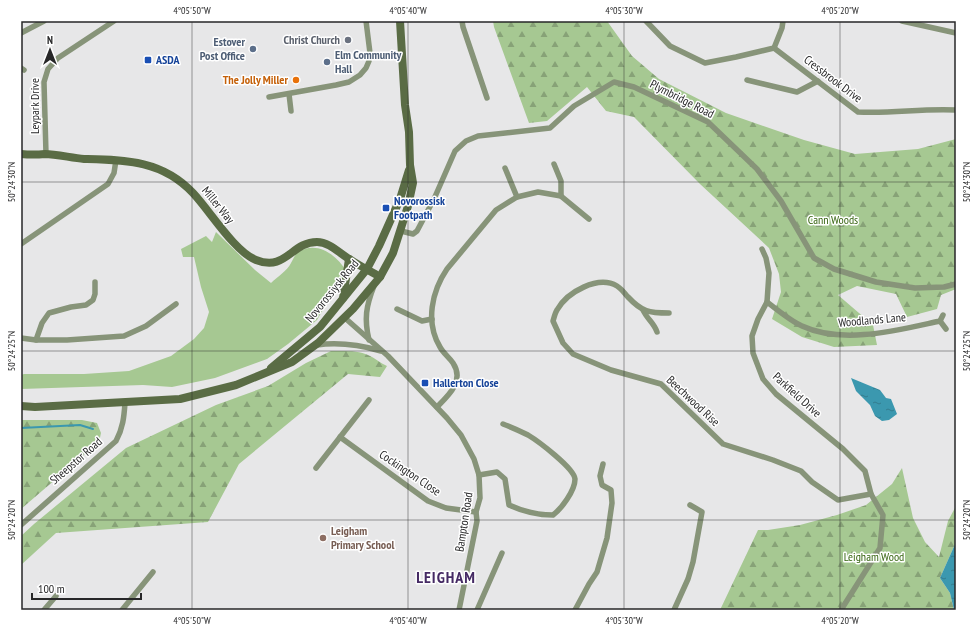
<svg xmlns="http://www.w3.org/2000/svg" width="977" height="631" font-family="'PT Sans Narrow',sans-serif">
<style>
.green{fill:#a6c892}
.forest{fill:url(#forest-firs)}
.water{fill:url(#water-ripples)}
.lines{fill:none;stroke-linecap:round;stroke-linejoin:round}
.stream{stroke:#3b98af;stroke-width:2}
.street{stroke:#879479;stroke-width:5.5}
.secondary{stroke:#5a6c45;stroke-width:8}
.ticks{fill:none;stroke:#272728;stroke-width:1;stroke-opacity:0.45}
.worship-dot{fill:#6b7280;stroke:#fff;stroke-width:1.5}
.service-dot{fill:#5c6f8a;stroke:#fff;stroke-width:1.5}
.transit-dot{fill:#1a4fb4;stroke:#fff;stroke-width:1.5}
.food-dot{fill:#e8710a;stroke:#fff;stroke-width:1.5}
.education-dot{fill:#8d6e63;stroke:#fff;stroke-width:1.5}
.labels{text-anchor:middle;stroke-width:3;stroke-linejoin:round;paint-order:stroke}
.worship-label{font-size:12px;font-weight:bold;fill:#5b616d;stroke:#fff;text-anchor:end}
.service-label{font-size:12px;font-weight:bold;fill:#4e5e75;stroke:#fff;text-anchor:end}
.transit-label{font-size:12px;font-weight:bold;fill:#164399;stroke:#fff;text-anchor:start}
.street-label{font-size:12px;fill:#272728;stroke:#fff}
.food-label{font-size:12px;font-weight:bold;fill:#c56008;stroke:#fff;text-anchor:end}
.park-label{font-size:12px;fill:#366410;stroke:#fff}
.education-label{font-size:12px;font-weight:bold;fill:#785e54;stroke:#fff;text-anchor:start}
.district-label{font-size:16px;font-weight:bold;letter-spacing:1px;fill:#452a64;stroke:#fff}
.neatline{fill:none;stroke:#272728;stroke-width:1.5}
.ticks-label{font-size:10px;text-anchor:middle;fill:#272728}
</style>
<defs>
<pattern id="forest-firs" width="22" height="20" patternUnits="userSpaceOnUse"><rect width="22" height="20" fill="#a6c892"/><path d="M5 1l3.5 6h-7zM16 11l3.5 6h-7z" fill="#87a277"/></pattern>
<pattern id="water-ripples" width="26" height="14" patternUnits="userSpaceOnUse"><rect width="26" height="14" fill="#3b98af"/><path d="M2 4q2-2 4 0t4 0M15 11q2-2 4 0t4 0" fill="none" stroke="#327c8e"/></pattern>
</defs>
<rect width="100%" height="100%" fill="#e7e7e8"/>
<path class="green" d="M216,232L255,270L271,283C277,277 287,271 291,263C293,260 294,256 297,253C316,239 337,255 346,271L342,287L327,303L317,320L288,344L267,359L215,378L172,387L143,385L21,389V375L24,374H84L129,371L171,356L194,339L204,328L209,312L201,287L194,257H183L181,249L206,236L212,242Z"/>
<g class="forest">
<path d="M493,21H607L632,56L659,79L726,113L804,140L855,154L918,149L956,139V289L941,295L937,309L907,317L896,294L857,286L838,295L873,325L877,345L834,347L802,337L772,319L781,292L779,274L769,248L700,184L634,117L606,111L587,87L547,121L529,123L494,27Z"/>
<path d="M331,351C341,351 359,350 368,355C375,358 380,363 387,366L380,377L348,374L239,464L208,522L56,533L21,565V536L34,524L126,448L216,405L268,386L306,363Z"/>
<path d="M21,420H82L97,423L101,433L99,442L21,509Z"/>
<path d="M902,468L913,518L925,542L939,557L948,521L956,506V542L940,578L950,593L954,610H720L758,530H768L800,525L837,515L866,505L892,484Z"/>
</g>
<g class="water">
<path d="M851,378L880,390L886,398L891,399L897,414L889,420L882,421L875,416L870,405L856,391Z"/>
<path d="M956,542V610H954L950,593L940,578Z"/>
</g>
<g class="lines">
<path class="stream" d="M21,428L80,425L93,429"/>
<g class="street">
<path d="M462,21L463,27L487,98"/>
<path d="M646,21L670,46L705,63L736,57L774,48L782,28L783,21"/>
<path d="M902,21L956,33"/>
<path d="M21,33L44,21"/>
<path d="M774,48L858,112C891,114 923,108 956,110"/>
<path d="M21,68L24,70"/>
<path d="M747,80L797,92L818,81"/>
<path d="M289,94L291,111"/>
<path d="M269,97L336,85L349,82L360,75L366,68L369,61L370,53L366,21"/>
<path d="M46,154L44,82L48,69L58,58L114,21"/>
<path d="M554,164L561,181V196"/>
<path d="M505,168L517,197"/>
<path d="M401,231L413,234L417,231L434,199L455,151L466,141L478,136L550,128L574,106L614,82L634,87L708,122L757,169L781,201L814,258L834,269L876,282L915,288L944,287L956,284"/>
<path d="M21,244L108,184L114,173L116,160"/>
<path d="M762,249L766,258L769,273L767,302L758,319L752,336L753,353L763,379L776,394L843,449L865,471L871,494L883,515L880,548L841,610"/>
<path d="M767,302C776,309 792,322 802,326C843,345 898,330 940,321L943,315"/>
<path d="M397,309L422,321L432,319"/>
<path d="M643,310C647,319 654,323 657,332"/>
<path d="M669,313C649,313 642,312 628,297C625,294 622,289 617,286C598,275 567,292 557,310C555,313 554,318 553,321L563,343L573,354L611,370L661,384L723,444L773,460L801,471L812,482L838,500L871,494"/>
<path d="M345,318L388,356L447,418L461,435L474,459L479,475L480,498L476,512L477,521L459,610"/>
<path d="M940,321L946,329"/>
<path d="M21,338L36,340H67L124,336L146,326L176,304"/>
<path d="M36,340L42,323L49,313L71,307L86,305L93,300L95,294V282"/>
<path d="M369,340C364,319 366,306 374,286"/>
<path d="M317,345C339,342 360,345 381,351"/>
<path d="M437,407C448,396 465,381 453,363C449,357 443,353 440,347C425,322 432,291 447,269L496,210L517,197L538,192L561,196L589,219"/>
<path d="M340,437L428,501L446,508L476,512"/>
<path d="M316,468L369,400"/>
<path d="M479,475L497,472L505,479L509,505C524,512 537,515 553,515C561,509 575,491 575,479C574,468 538,441 528,435C520,431 511,427 503,424"/>
<path d="M21,525L116,441C123,428 124,417 125,403"/>
<path d="M44,610L56,596"/>
<path d="M122,610L153,572"/>
<path d="M477,610L502,553"/>
<path d="M575,610L589,584L597,572L607,538L612,503L611,490L602,485L600,476L603,464"/>
<path d="M674,610L688,579L693,562L702,512L690,505"/>
</g>
<g class="secondary">
<path d="M21,154C31,155 35,155 45,154C56,154 72,158 84,159C125,160 162,160 193,193C210,211 234,251 256,260C286,272 291,242 317,242C330,242 340,254 351,260C360,266 370,271 380,277"/>
<path d="M343,298L349,259"/>
<path d="M271,368L320,327L367,269L379,246L400,199L409,170"/>
<path d="M21,406L35,407L180,399L236,385L292,362L318,343L353,309L380,277L393,253L408,206L413,183L410,165L409,132L405,105L400,21"/>
</g>
</g>
<path class="ticks" d="M192,21V610M408,21V610M624,21V610M840,21V610M21,182H956M21,351H956M21,520H956"/>
<circle class="worship-dot" cx="348" cy="40" r="4"/>
<g class="service-dot">
<circle cx="253" cy="49" r="4"/>
<circle cx="327" cy="62" r="4"/>
</g>
<g class="transit-dot">
<rect x="144" y="56" width="8" height="8" rx="2"/>
<rect x="382" y="204" width="8" height="8" rx="2"/>
<rect x="421" y="379" width="8" height="8" rx="2"/>
</g>
<circle class="food-dot" cx="296" cy="80" r="4"/>
<circle class="education-dot" cx="323" cy="538" r="4"/>
<g class="labels">
<g class="worship-label">
<text x="340" y="44">Christ Church</text>
</g>
<g class="service-label">
<text x="245" y="46">Estover<tspan x="245" dy="14">Post Office</tspan></text>
<text x="335" y="59" text-anchor="start">Elm Community<tspan x="335" dy="14">Hall</tspan></text>
</g>
<g class="transit-label">
<text x="156" y="64">ASDA</text>
<text x="394" y="205">Novorossisk<tspan x="394" dy="14">Footpath</tspan></text>
<text x="433" y="387">Hallerton Close</text>
</g>
<g class="street-label">
<text transform="translate(833 79) rotate(37)" y="4">Cressbrook Drive</text>
<text transform="translate(682 99) rotate(27)" y="4">Plymbridge Road</text>
<text transform="translate(35 106) rotate(-90)" y="4">Leypark Drive</text>
<text transform="translate(218 205) rotate(51)" y="4">Miller Way</text>
<text transform="translate(332 291) rotate(-51)" y="4">Novorossiysk Road</text>
<text transform="translate(872 320) rotate(-5)" y="4">Woodlands Lane</text>
<text transform="translate(797 395) rotate(42)" y="4">Parkfield Drive</text>
<text transform="translate(693 401) rotate(43)" y="4">Beechwood Rise</text>
<text transform="translate(76 461) rotate(-41)" y="4">Sheepstor Road</text>
<text transform="translate(410 473) rotate(34)" y="4">Cockington Close</text>
<text transform="translate(464 522) rotate(-81)" y="4">Bampton Road</text>
</g>
<g class="food-label">
<text x="288" y="84">The Jolly Miller</text>
</g>
<g class="park-label">
<text x="833" y="224">Cann Woods</text>
<text x="874" y="561">Leigham Wood</text>
</g>
<g class="education-label">
<text x="331" y="535">Leigham<tspan x="331" dy="14">Primary School</tspan></text>
</g>
<g class="district-label">
<text x="446" y="583">LEIGHAM</text>
</g>
</g>
<rect width="977" height="631" fill="none" stroke="#ffffff" stroke-width="44"/>
<g transform="translate(50 50)" stroke="#ffffff" stroke-width="3" paint-order="stroke">
<path d="M0-3L7 15L0 10L-7 15Z" fill="#272728"/>
<text y="-6" font-size="11" font-weight="bold" text-anchor="middle" fill="#272728">N</text>
</g>
<path d="M32 593v6h109v-6" fill="none" stroke="#272728" stroke-width="2"/>
<text x="38" y="593" font-size="12" fill="#272728" stroke="#ffffff" stroke-width="3" paint-order="stroke">100 m</text>
<rect x="22" y="22" width="933" height="587" class="neatline"/>
<g class="ticks-label">
<text x="192" y="14">4°05'50"W</text>
<text x="408" y="14">4°05'40"W</text>
<text x="624" y="14">4°05'30"W</text>
<text x="840" y="14">4°05'20"W</text>
<text transform="translate(11 182) rotate(-90)" y="4">50°24'30"N</text>
<text transform="translate(966 182) rotate(-90)" y="4">50°24'30"N</text>
<text transform="translate(11 351) rotate(-90)" y="4">50°24'25"N</text>
<text transform="translate(966 351) rotate(-90)" y="4">50°24'25"N</text>
<text transform="translate(11 520) rotate(-90)" y="4">50°24'20"N</text>
<text transform="translate(966 520) rotate(-90)" y="4">50°24'20"N</text>
<text x="192" y="624">4°05'50"W</text>
<text x="408" y="624">4°05'40"W</text>
<text x="624" y="624">4°05'30"W</text>
<text x="840" y="624">4°05'20"W</text>
</g>
</svg>
